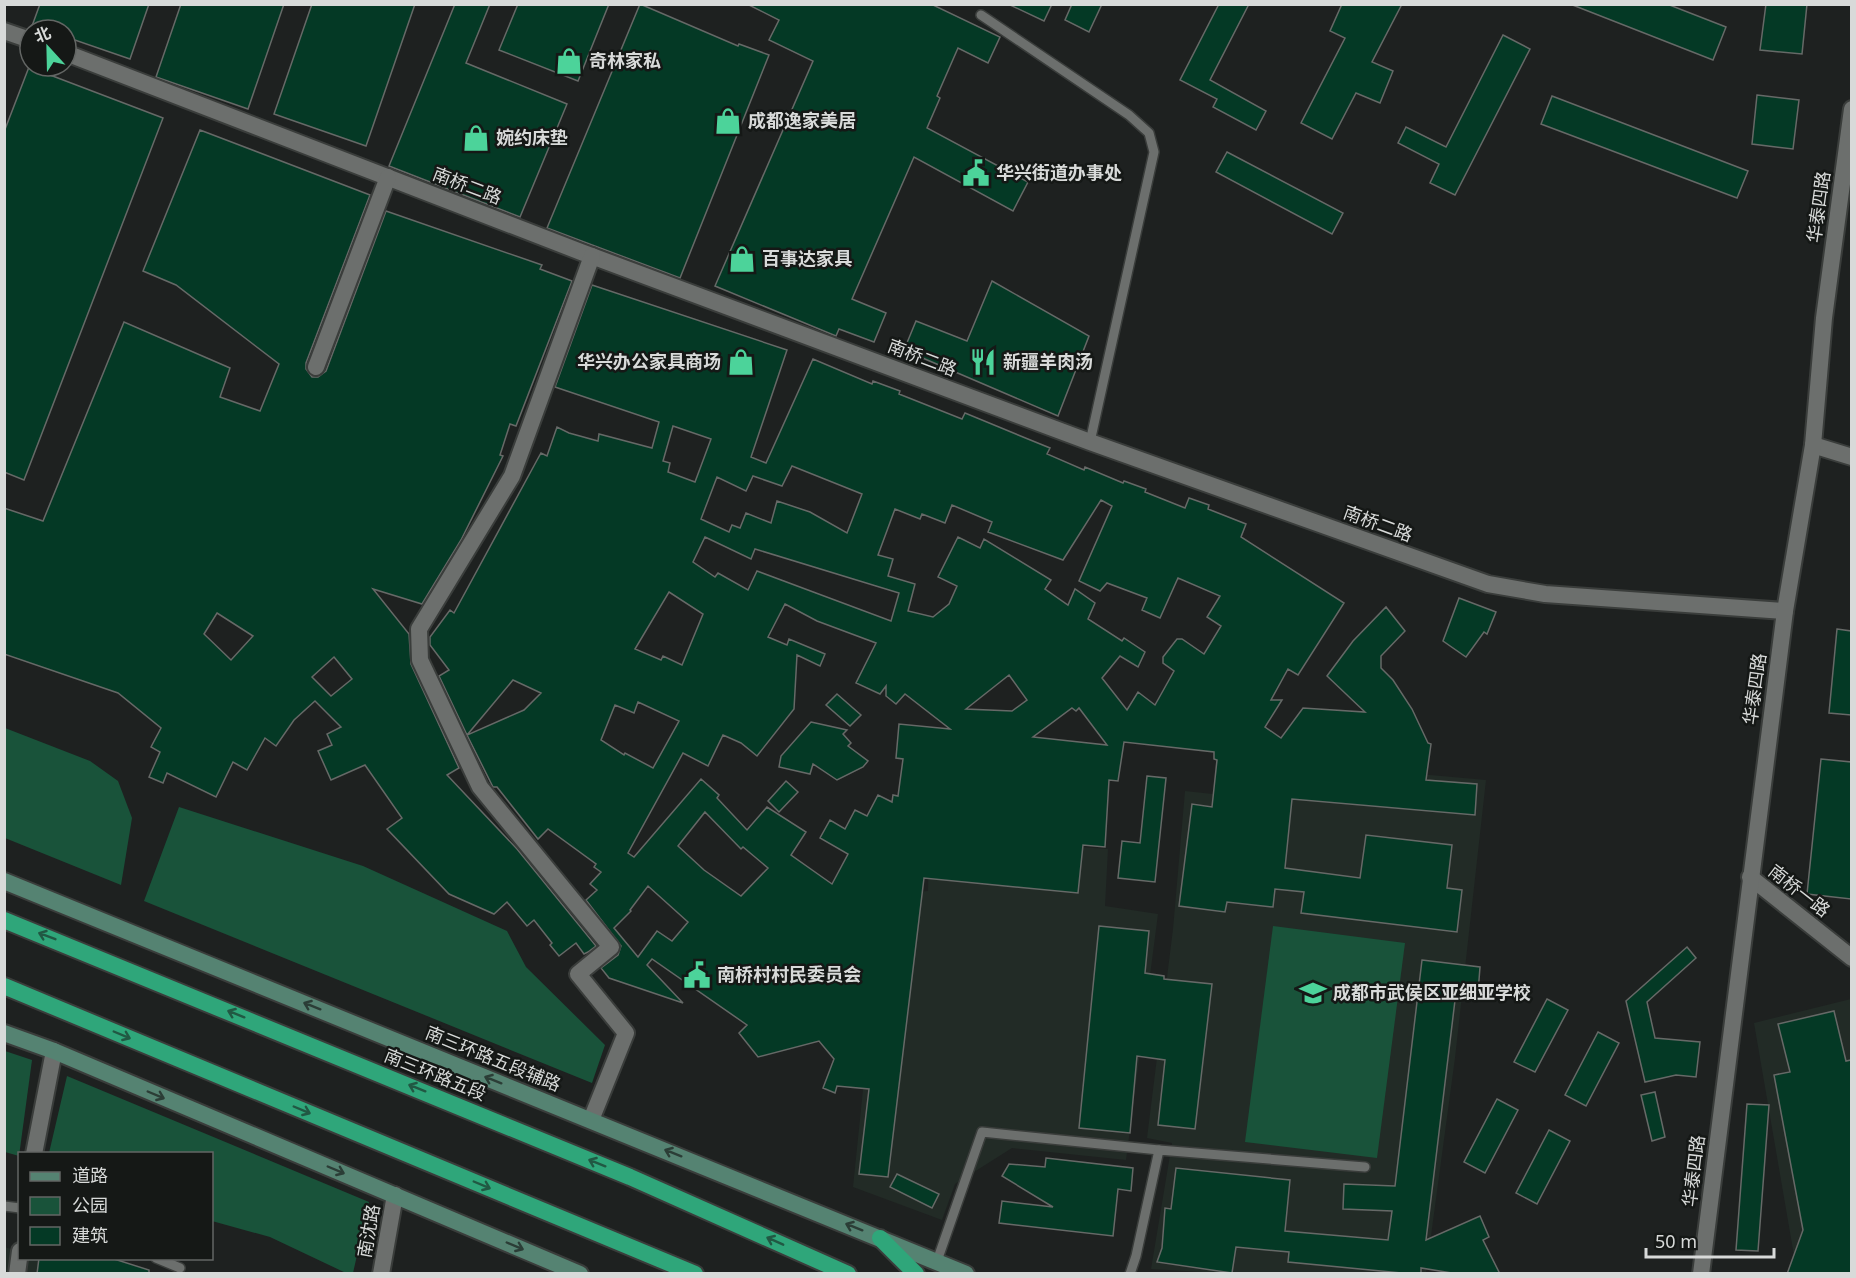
<svg xmlns="http://www.w3.org/2000/svg" width="1856" height="1278" font-family="'Noto Sans','Noto Sans SC',sans-serif">
<style>
.built{fill:#222b26}
.green{fill:#19533a}
.building{fill:#043925;stroke:#666967;stroke-width:1.5;fill-rule:evenodd}
.lines{fill:none;stroke-linecap:round;stroke-linejoin:round}
.service-casing{stroke:#3a3d3b;stroke-width:12}
.minor-casing{stroke:#3a3d3b;stroke-width:20}
.secondary-casing{stroke:#3a3d3b;stroke-width:20}
.trunk-casing{stroke:#3a3d3b;stroke-width:20}
.service{stroke:#6c6f6d;stroke-width:9}
.minor{stroke:#6c6f6d;stroke-width:16}
.secondary{stroke:#558372;stroke-width:16}
.trunk{stroke:#2fa67a;stroke-width:16}
.oneway{stroke:#215843}
.oneway2{stroke:#2b3d36}
.labels{text-anchor:middle;stroke-width:5;stroke-linejoin:round;paint-order:stroke}
.poi-label{font-size:18px;font-weight:bold;fill:#d8dad9;stroke:#151816;text-anchor:start}
.street-label{font-size:18px;fill:#d8dad9;stroke:#151816}
</style>
<rect width="100%" height="100%" fill="#1e2120"/>
<g class="built">
<path d="M1263,760L1486,780L1455,1058L1426,1273L1235,1274L1151,1269L1172,1143L1147,1138L1173,929L1185,791L1259,799Z"/>
<path d="M929,836L1108,849L1105,906L1158,914L1126,1160L1012,1148L955,1184L942,1220L853,1187L883,895L928,891Z"/>
<path d="M1851,999V1273H1797L1754,1023Z"/>
<path d="M4,1247L19,1251L20,1258L46,1259L101,1273H5Z"/>
</g>
<g class="green">
<path d="M5,728L90,761L118,781L132,818L121,885L5,838Z"/>
<path d="M179,807L363,866L507,931L526,967L605,1045L592,1083L144,901Z"/>
<path d="M1273,926L1405,943L1377,1158L1245,1142Z"/>
<path d="M5,1051L32,1060L19,1156L5,1152Z"/>
<path d="M67,1076L369,1202L353,1273H346L270,1237L212,1221V1154L49,1153Z"/>
</g>
<g class="building">
<path d="M40,4H149L130,59L66,37V30H45L32,26Z"/>
<path d="M181,4H284L248,109L156,77Z"/>
<path d="M312,4H415L366,146L274,114Z"/>
<path d="M455,4H490L466,63L567,104L520,217L389,166Z"/>
<path d="M518,4H609L578,81L499,50Z"/>
<path d="M640,4L738,46L739,44L769,55L680,278L547,228Z"/>
<path d="M747,4H931L1000,37L988,63L958,48L937,96L940,98L927,128L1028,182L1013,211L914,157L852,299L886,313L874,342L839,329L836,336L715,286L813,61L769,40L779,20Z"/>
<path d="M1008,4H1052L1044,21Z"/>
<path d="M1072,4H1102L1089,32L1065,20Z"/>
<path d="M1219,4H1249L1210,80L1266,111L1256,130L1213,107L1217,99L1180,80Z"/>
<path d="M1342,4H1402L1372,62L1393,71L1380,103L1356,93L1332,139L1301,123L1345,38L1330,31Z"/>
<path d="M1570,4H1667L1726,27L1713,60Z"/>
<path d="M1766,4H1807L1802,54L1760,50Z"/>
<path d="M1503,35L1530,49L1455,195L1430,183L1439,164L1398,143L1406,127L1446,147Z"/>
<path d="M29,67L163,118L24,480L4,472V132Z"/>
<path d="M1757,95L1799,100L1793,149L1752,144Z"/>
<path d="M1552,96L1748,171L1737,198L1541,124Z"/>
<path d="M200,130L370,195L306,363V369L312,377H318L326,371L386,211L542,265L540,269L572,281L516,426L510,424L500,455L503,456L461,540L422,604L373,589L409,634L411,664L459,768L447,775L517,849L596,946L588,952L584,954L576,943L559,956L550,945L552,943L534,920L527,926L507,902L494,914L449,894L387,829L402,818L365,765L331,780L318,751L332,745L327,734L341,727L315,701L294,720L276,746L265,738L247,770L233,762L216,797L167,773L163,783L149,777L160,752L151,747L161,728L118,693L4,654V508L43,521L124,322L230,368L220,397L260,411L279,364L176,285L143,271ZM217,613L253,636L231,660L204,634ZM334,657L352,679L331,696L312,677Z"/>
<path d="M1227,152L1343,213L1332,234L1216,172Z"/>
<path d="M992,281L1089,336L1058,416L904,350L916,321L967,341Z"/>
<path d="M592,285L787,350L751,457L766,463L813,359L872,384L873,381L900,391L899,394L962,419L965,413L1023,437L1050,448L1047,454L1084,470L1085,467L1123,483L1124,481L1146,489L1145,492L1185,508L1189,498L1209,505L1208,509L1246,524L1241,537L1344,603L1298,675L1288,669L1271,700H1282L1265,727L1281,738L1303,708L1365,712L1327,676L1353,641L1386,607L1405,631L1381,656V668L1393,680L1412,709L1428,743L1431,744L1426,780L1477,784L1475,815L1292,799L1285,868L1360,878L1366,835L1452,845L1447,888L1462,890L1457,932L1301,913L1304,892L1275,889L1273,907L1227,902L1225,912L1179,906L1192,804L1212,807L1217,760L1214,759V752L1124,742L1118,781L1109,780L1105,847L1083,845L1078,893L924,878L888,1177L859,1174L869,1089L837,1086L835,1093L823,1088L834,1059L819,1041L758,1057L739,1033L747,1025L652,959L647,965L683,1003L609,978L601,968L618,955L621,946L586,900L597,890L590,884L601,872L594,867L596,864L548,829L538,839L497,787H493L467,735L524,710L541,693L513,680L467,735L439,676L449,670L430,645V637L450,610L454,613L536,462L541,453L547,456L557,427L569,433L598,441L599,434L652,448L659,422L555,387ZM673,426L711,439L695,482L668,472L670,463L663,461ZM792,466L862,494L847,533L810,512L777,501L771,523L746,513L740,528L732,525L729,532L701,519L717,477L746,491L753,476L782,486ZM1101,500L1112,506L1079,581L1100,591L1107,583L1147,598L1142,610L1160,618L1178,578L1220,596L1207,617L1221,626L1204,654L1182,639H1177L1163,657V663L1174,671L1155,705L1138,692L1127,710L1102,678L1120,656L1138,667L1145,652L1124,638L1122,641L1088,619L1095,603L1075,589L1068,605L1045,589L1051,580L984,539L980,548L958,537L938,577L957,586L949,604L933,617L908,611L915,584L888,576L893,559L878,555L895,509L920,519L922,514L945,523L952,505L992,522L988,532L1063,560ZM705,537L751,559L755,549L899,593L891,621L757,571L748,590L718,573L715,577L693,562ZM669,592L703,614L682,665L663,656L661,660L635,649ZM785,604L817,621L876,643L856,683L880,694L886,686V696L896,704L905,694L950,729L899,724L896,758L903,759L898,796L893,795L892,802L878,795L867,816L855,810L845,829L830,820L820,838L848,854L832,884L791,855L806,832L767,807L747,830L717,798L719,795L701,779L634,857L628,853L683,753L708,766L723,735L741,743L757,756L794,709L797,655L820,666L825,654L789,639L787,645L768,637ZM1009,675L1027,700L1012,711L966,709ZM638,702L679,721L653,768L625,753L624,755L601,740L615,705L634,713ZM1072,708L1076,711L1079,708L1107,745L1033,737ZM705,812L741,849L743,847L768,868L741,896L704,870L678,846ZM648,886L688,922L672,941L657,931L638,957L614,928L631,911L630,910Z"/>
<path d="M1459,598L1496,612L1487,634L1484,632L1466,657L1443,641Z"/>
<path d="M1837,629L1851,631V715L1829,713Z"/>
<path d="M837,694L861,715L850,726L826,705Z"/>
<path d="M811,722L847,730L843,734L851,743L848,746L868,761L863,767L837,780L813,764L810,774L779,767L781,756Z"/>
<path d="M1821,759L1851,762V899L1807,894Z"/>
<path d="M1147,776L1166,778L1155,882L1118,878L1122,841L1140,843Z"/>
<path d="M786,781L798,792L779,812L768,801Z"/>
<path d="M1099,926L1149,931L1145,973L1164,976V979L1212,984L1195,1129L1158,1125L1165,1060L1137,1056L1130,1133L1079,1128Z"/>
<path d="M1687,947L1696,958L1647,1002L1655,1038L1700,1042L1696,1077L1676,1075L1645,1082L1626,1001Z"/>
<path d="M1422,960L1480,967L1478,993L1456,992L1426,1240L1480,1216L1489,1237L1483,1240L1500,1274H1458L1421,1268V1274H1412L1288,1262L1289,1252L1236,1247L1232,1273L1157,1262L1162,1248L1165,1208L1171,1209L1176,1168L1290,1180L1285,1231L1388,1240L1392,1211L1343,1209L1344,1184L1395,1186Z"/>
<path d="M1547,999L1568,1010L1535,1072L1514,1062Z"/>
<path d="M1834,1011L1846,1061L1851,1060V1274H1787L1803,1230L1774,1075L1790,1072L1778,1024Z"/>
<path d="M1598,1032L1619,1043L1586,1106L1565,1095Z"/>
<path d="M1655,1092L1665,1137L1652,1141L1641,1095Z"/>
<path d="M1497,1099L1518,1110L1485,1173L1464,1162Z"/>
<path d="M1747,1104L1769,1105L1758,1251L1736,1250Z"/>
<path d="M1549,1130L1570,1141L1537,1204L1516,1193Z"/>
<path d="M1046,1158L1133,1168L1131,1191L1118,1189L1113,1236L999,1223L1002,1201L1053,1207L1002,1176L1009,1164L1045,1167Z"/>
<path d="M897,1174L939,1194L932,1208L890,1187Z"/>
<path d="M39,1258H111L149,1270V1274H37Z"/>
</g>
<g class="lines">
<defs>
<g id="service">
<path d="M981,15L1129,115L1149,133L1154,152L1090,442"/>
<path d="M4,1206L20,1208"/>
<path d="M156,1258L180,1268"/>
<path d="M937,1261L982,1132L1159,1150"/>
<path d="M1130,1274L1136,1256L1159,1150L1365,1167"/>
</g>
<g id="minor">
<path d="M4,31L30,40"/>
<path d="M66,53L581,252L1090,442L1488,584L1545,594L1785,611"/>
<path d="M316,367L388,177"/>
<path d="M1813,445L1852,457"/>
<path d="M1750,877L1852,958"/>
<path d="M591,1120L626,1033L578,974L611,947L480,787L420,660L419,629L512,476L592,256"/>
<path d="M34,1154L54,1051"/>
<path d="M17,1274L20,1251"/>
<path d="M381,1274L395,1195"/>
<path d="M1701,1274L1785,611L1813,445L1824,318L1852,109"/>
</g>
<g id="secondary">
<path d="M4,881L966,1274"/>
<path d="M4,1033L54,1051L580,1274"/>
</g>
<g id="trunk">
<path d="M4,920L630,1177L848,1274"/>
<path d="M4,986L695,1274"/>
<path d="M880,1238L916,1274"/>
</g>
</defs>
<use href="#service" class="service-casing"/>
<use href="#minor" class="minor-casing"/>
<use href="#secondary" class="secondary-casing"/>
<use href="#trunk" class="trunk-casing"/>
<use href="#service" class="service"/>
<use href="#minor" class="minor"/>
<use href="#secondary" class="secondary"/>
<use href="#trunk" class="trunk"/>
</g>
<defs><path id="oneway-shaft" d="M-6 0H5M1.5-3L5.5 0L1.5 3" fill="none" stroke-width="1.6" stroke-linecap="round" stroke-linejoin="round" transform="scale(1.5)"/></defs>
<g class="oneway">
<use href="#oneway-shaft" transform="translate(47 936) rotate(-159)"/>
<use href="#oneway-shaft" transform="translate(236 1014) rotate(-158)"/>
<use href="#oneway-shaft" transform="translate(122 1035) rotate(23)"/>
<use href="#oneway-shaft" transform="translate(417 1088) rotate(-158)"/>
<use href="#oneway-shaft" transform="translate(302 1110) rotate(23)"/>
<use href="#oneway-shaft" transform="translate(597 1163) rotate(-158)"/>
<use href="#oneway-shaft" transform="translate(482 1185) rotate(23)"/>
<use href="#oneway-shaft" transform="translate(775 1241) rotate(-156)"/>
</g>
<g class="oneway2">
<use href="#oneway-shaft" transform="translate(312 1006) rotate(-158)"/>
<use href="#oneway-shaft" transform="translate(493 1080) rotate(-158)"/>
<use href="#oneway-shaft" transform="translate(156 1095) rotate(23)"/>
<use href="#oneway-shaft" transform="translate(673 1153) rotate(-158)"/>
<use href="#oneway-shaft" transform="translate(336 1170) rotate(23)"/>
<use href="#oneway-shaft" transform="translate(854 1227) rotate(-158)"/>
<use href="#oneway-shaft" transform="translate(515 1246) rotate(23)"/>
</g>
<defs>
<symbol id="shop-bare" viewBox="-9 -9 18 18"><path d="M-5-2.5h2.3a2.7 3.5 0 0 1 5.4 0H5L5.5 6h-11ZM-1.5-2.5h3a1.5 2.3 0 0 0-3 0Z" fill="#4cd39a" stroke="#151816" stroke-width="2.5" paint-order="stroke"/></symbol>
<symbol id="civic-bare" viewBox="-9 -9 18 18"><path d="M-.6-6.5H3V-4.5H.6V-3L4-1V1h2V6H-6V1h2V-1L-.6-3ZM-1.2 2.5V6h2.4V2.5Z" fill="#4cd39a" stroke="#151816" stroke-width="2.5" paint-order="stroke"/></symbol>
<symbol id="restaurant-bare" viewBox="-9 -9 18 18"><path d="M-5-6h1v4h1v-4h1v4h1v-4h1v5L-1.5 .5V6h-2V.5L-5-1ZM5-6V6H3V1.5H1.5Q1.5-4 5-6Z" fill="#4cd39a" stroke="#151816" stroke-width="2.5" paint-order="stroke"/></symbol>
<symbol id="school-bare" viewBox="-9 -9 18 18"><path d="M0-5L7-2L0 1L-7-2ZM-4 1L0 2.5L4 1V4Q0 6-4 4Z" fill="#4cd39a" stroke="#151816" stroke-width="2.5" paint-order="stroke"/></symbol>
</defs>
<g fill-rule="evenodd">
<use href="#shop-bare" x="550" y="42" width="38" height="38"/>
<use href="#shop-bare" x="709" y="102" width="38" height="38"/>
<use href="#shop-bare" x="457" y="119" width="38" height="38"/>
<use href="#civic-bare" x="957" y="154" width="38" height="38"/>
<use href="#shop-bare" x="723" y="240" width="38" height="38"/>
<use href="#shop-bare" x="722" y="343" width="38" height="38"/>
<use href="#restaurant-bare" x="964" y="343" width="38" height="38"/>
<use href="#civic-bare" x="678" y="956" width="38" height="38"/>
<use href="#school-bare" x="1294" y="974" width="38" height="38"/>
</g>
<g class="labels">
<g class="poi-label">
<text x="589" y="67">奇林家私</text>
<text x="748" y="127">成都逸家美居</text>
<text x="496" y="144">婉约床垫</text>
<text x="996" y="179">华兴街道办事处</text>
<text x="762" y="265">百事达家具</text>
<text x="721" y="368" text-anchor="end">华兴办公家具商场</text>
<text x="1003" y="368">新疆羊肉汤</text>
<text x="717" y="981">南桥村村民委员会</text>
<text x="1333" y="999">成都市武侯区亚细亚学校</text>
</g>
<g class="street-label">
<text transform="translate(467 186) rotate(21)" y="6">南桥二路</text>
<text transform="translate(1819 207) rotate(-82)" y="6">华泰四路</text>
<text transform="translate(922 358) rotate(21)" y="6">南桥二路</text>
<text transform="translate(1378 524) rotate(20)" y="6">南桥二路</text>
<text transform="translate(1755 689) rotate(-82)" y="6">华泰四路</text>
<text transform="translate(1799 891) rotate(38)" y="6">南桥一路</text>
<text transform="translate(493 1059) rotate(22)" y="6">南三环路五段辅路</text>
<text transform="translate(435 1075) rotate(22)" y="6">南三环路五段</text>
<text transform="translate(1694 1171) rotate(-83)" y="6">华泰四路</text>
<text transform="translate(369 1231) rotate(-80)" y="6">南沈路</text>
</g>
</g>
<rect width="1856" height="1278" fill="none" stroke="#d8dad9" stroke-width="12"/>
<rect x="18" y="1152" width="195" height="108" fill="#151816" stroke="#636664" stroke-width="1.5"/>
<rect x="30" y="1172" width="30" height="9" fill="#558372" stroke="#636664" stroke-width="1.5"/>
<text x="72" y="1182" font-size="18" fill="#d8dad9">道路</text>
<rect x="30" y="1197" width="30" height="18" fill="#19533a" stroke="#636664" stroke-width="1.5"/>
<text x="72" y="1212" font-size="18" fill="#d8dad9">公园</text>
<rect x="30" y="1227" width="30" height="18" fill="#043925" stroke="#636664" stroke-width="1.5"/>
<text x="72" y="1242" font-size="18" fill="#d8dad9">建筑</text>
<g transform="translate(48 48) rotate(338)"><circle r="28" fill="#151816" stroke="#636664" stroke-width="1.5"/>
<path d="M0-4.5L10 22L0 15L-10 22Z" fill="#4cd39a"/>
<text y="-9" font-size="16" font-weight="bold" text-anchor="middle" fill="#d8dad9">北</text>
</g>
<path d="M1646 1248v9h128v-9" fill="none" stroke="#d8dad9" stroke-width="3"/>
<text x="1655" y="1248" font-size="18" fill="#d8dad9" stroke="#151816" stroke-width="4.5" paint-order="stroke">50 m</text>
</svg>
